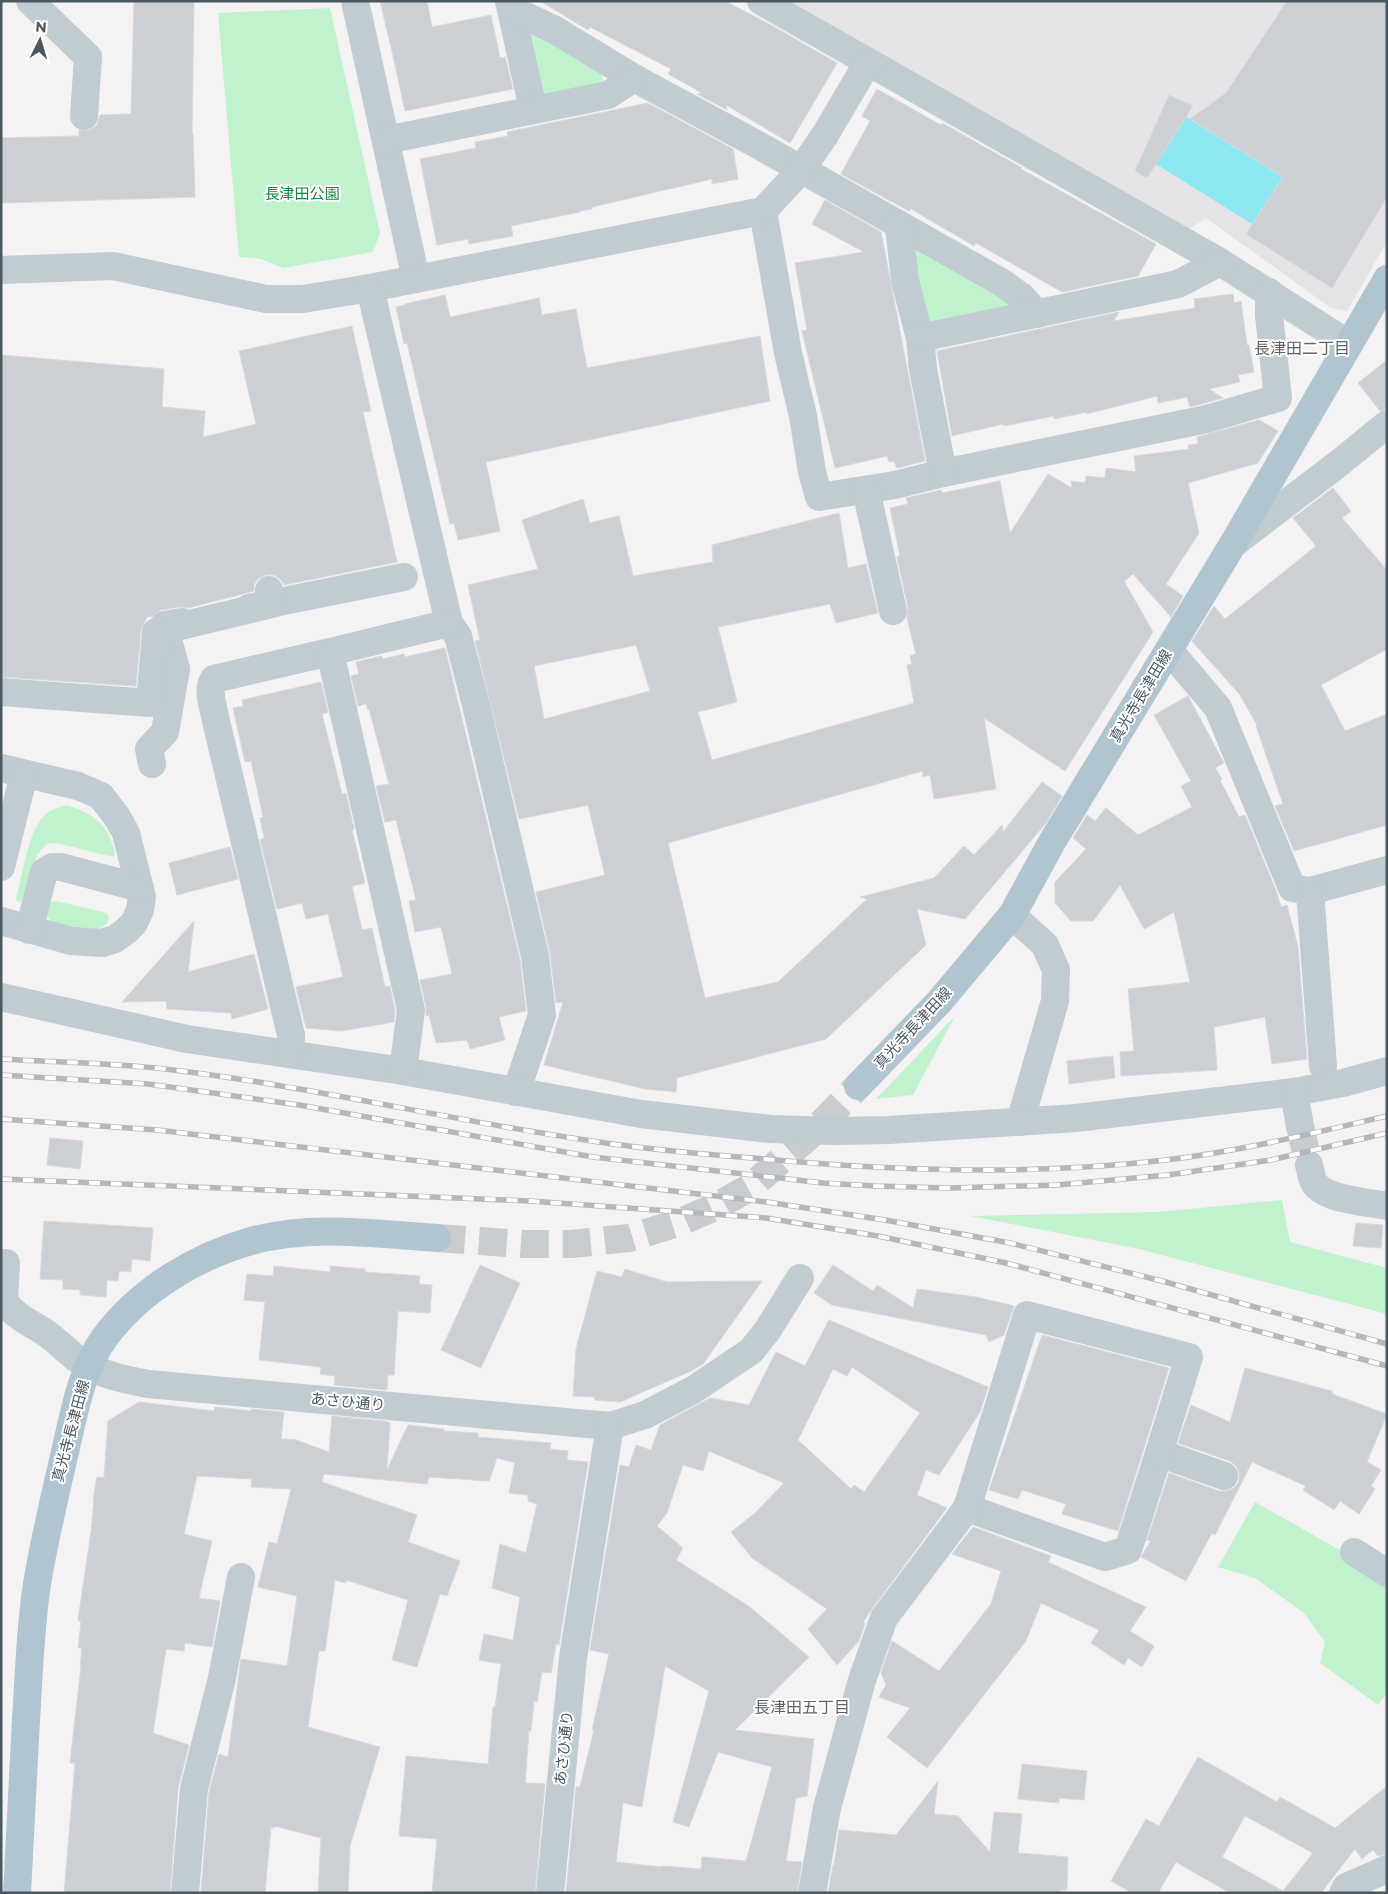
<svg xmlns="http://www.w3.org/2000/svg" width="1388" height="1894" font-family="Montserrat,'Noto Sans JP',sans-serif">
<style>
.education{fill:#e5e3e5}
.green{fill:#c1f2ce}
.water{fill:#8de7f0}
.building{fill:#ccd0d5;stroke:#d6d9de;fill-rule:evenodd}
.lines{fill:none;stroke-linecap:round;stroke-linejoin:round}
.minor-tunnel{stroke:#c9ccce;stroke-width:28;stroke-dasharray:28 14;stroke-linecap:butt}
.major-tunnel{stroke:#c9ccce;stroke-width:28;stroke-dasharray:28 14;stroke-linecap:butt}
.minor{stroke:#c0cbd2;stroke-width:28}
.major{stroke:#b1c5d1;stroke-width:28}
.rail-casing{stroke:#b4b8bd;stroke-width:5.5}
.rail{stroke:#fff;stroke-width:4;stroke-dasharray:11;stroke-linecap:butt}
.minor-bridge{stroke:#c0cbd2;stroke-width:28}
.labels{text-anchor:middle;stroke-width:4;stroke-linejoin:round;paint-order:stroke}
.park-label{font-size:15px;fill:#148841;stroke:#fff}
.street-label{font-size:15px;fill:#495861;stroke:#fff}
.neighbourhood-label{font-size:16px;fill:#5e6368;stroke:#fff}
</style>
<rect width="100%" height="100%" fill="#f4f2f2"/>
<path class="education" d="M782,1H1387V242L1347,311L1331,308L1206,218L1185,232Z"/>
<g class="green">
<path d="M330,8L380,233L373,252L283,268L261,259L239,257L218,13Z"/>
<path d="M535,28L602,65L603,86L551,97L536,89L527,37Z"/>
<path d="M918,247L1010,295L1006,312L936,327L924,316L912,256Z"/>
<path d="M67,805C95,814 109,825 115,854L113,857L57,843L47,844L37,855L25,901L18,902L16,899C22,877 29,827 46,814C52,809 60,807 67,805Z"/>
<path d="M56,901L107,913L109,917C107,940 55,928 46,916L47,905L51,902Z"/>
<path d="M955,1016L913,1095L876,1099Z"/>
<path d="M1282,1200L1290,1242L1387,1268V1314L1139,1249L971,1216L1158,1212Z"/>
<path d="M1255,1502L1345,1553L1387,1585V1693L1378,1705L1320,1663L1325,1642L1304,1613L1255,1578L1218,1567Z"/>
</g>
<path class="water" d="M1186,117L1283,177L1252,224L1156,164Z"/>
<g class="building">
<path d="M134,1H194L192,133H193L195,197L1,203V138L79,136V130H90L97,125L100,115L131,114Z"/>
<path d="M380,1H427L432,27L491,15L500,58L505,57L513,89L405,111L394,60Z"/>
<path d="M540,1H725L769,24L837,63L790,143L726,105L727,110L697,94L702,93L668,74L671,69L590,27L588,30Z"/>
<path d="M1287,1H1387V197L1332,288L1246,234L1283,177L1190,119L1226,93Z"/>
<path d="M877,89L941,125L942,123L1022,168L1021,169L1156,244L1138,276L1062,292L976,243L974,246L911,209L909,211L841,174L870,121L862,116Z"/>
<path d="M1169,95L1193,106L1147,178L1135,171Z"/>
<path d="M648,103L733,149L738,179L712,184V179L592,207V209L580,211V212L511,226L513,236L469,244L468,239L437,245L420,159L476,148L475,142L508,136L507,132Z"/>
<path d="M825,200L881,232L925,461L897,468L894,461L889,462L887,456L835,468L802,331L807,330L795,263L864,252L812,224Z"/>
<path d="M1233,294L1234,303L1241,301L1247,345H1249L1254,372L1238,375L1240,382L1209,389L1223,398L1190,407L1187,397L1158,403L1157,396L1086,414L1087,412L1054,419V416L1004,426L1003,424L952,436L937,351L1119,312L1114,321L1195,308L1194,299Z"/>
<path d="M445,295L450,317L539,298L542,315L576,309L587,368L760,336L770,401L486,462L500,531L458,540L454,523L450,524L407,343L404,344L396,307L405,305V304Z"/>
<path d="M352,326L371,411L363,412L397,562L284,585L280,579L274,575H266L258,579L254,585V591L188,608L179,607L161,610L152,616L147,617L141,630L136,686L1,677V355L164,369L162,407L205,411L203,437L256,424L239,351Z"/>
<path d="M1387,360V409L1380,411L1358,383Z"/>
<path d="M1259,420L1278,431L1258,463L1188,483L1199,533L1166,584L1183,596L1171,617L1133,574L1124,581L1153,632L1065,771L984,718L996,789L934,799L930,775L923,777V771L668,843L705,998L778,982L867,899L860,897L934,878L964,846L974,855L1002,825L1003,832L1042,782L1062,796L1046,823L965,919L917,909L926,945L826,1039L677,1078L676,1092L645,1089L544,1065L563,1002L556,1003L550,953L536,892L605,875L588,805L519,819L475,641L480,640L468,585L538,569L522,520L583,499L590,523L619,516L633,576L713,562L712,545L839,513L848,568L866,564L878,613L836,623L830,604L718,627L737,702L698,712L712,760L914,703L907,665L912,664L910,656L916,654L907,618L908,608L897,557L900,556L890,508L908,504L906,498L941,490L942,493L1000,481L1010,533L1048,474L1072,488L1071,481L1085,483L1086,476L1105,478L1106,468L1136,472L1134,456L1189,449L1188,445L1198,444L1197,437ZM636,645L650,691L544,719L534,666Z"/>
<path d="M1333,488L1351,511L1342,518L1387,570V649L1321,685L1345,731L1387,714V825L1294,851L1275,806L1283,804L1256,726L1257,725L1240,695L1192,641L1214,606L1225,619L1316,546L1293,518Z"/>
<path d="M445,648L520,959L526,1011L499,1017L505,1040L470,1049L467,1040L436,1043L429,1015L426,1016V1007L420,980L452,974L441,927L415,932L409,901L416,900L396,820L385,822L376,786L389,784L369,709L368,710L366,704L358,706L351,676L359,674L356,662L382,656L383,659L404,654L405,657Z"/>
<path d="M321,682L328,712L322,714L342,794L346,793L354,829L352,830L365,883L352,886L362,930L372,928L385,987L390,986L395,1011L394,1022L342,1031L306,1028L296,987L343,977L328,914L306,919L302,903L277,909L260,840L264,838L260,818L263,817L251,761L245,762L233,708L243,706L242,700Z"/>
<path d="M1188,696L1224,763L1215,768L1222,779L1220,780L1239,817L1245,815L1277,893L1281,907L1287,905L1298,947L1307,1059L1272,1064L1265,1017L1214,1027L1217,1070L1121,1076L1120,1052L1134,1051L1128,989L1190,982L1174,912L1144,929L1120,885L1093,921H1071L1055,903V882L1086,849L1073,838L1087,815L1095,821L1106,808L1138,835L1192,807L1181,786L1191,781L1154,715Z"/>
<path d="M230,847L238,879L177,895L169,863Z"/>
<path d="M194,921L188,972L254,954L268,1009L232,1019L231,1013L167,1009L166,1001L122,1002Z"/>
<path d="M1113,1056L1115,1078L1069,1084L1067,1061Z"/>
<path d="M50,1138L83,1141L80,1169L47,1165Z"/>
<path d="M44,1221L153,1228L150,1261L132,1259L131,1272L119,1271L118,1281L107,1280L106,1297L80,1295V1290L63,1289V1280L40,1279Z"/>
<path d="M1356,1223L1383,1225L1381,1248L1353,1246Z"/>
<path d="M480,1265L520,1283L481,1368L441,1350Z"/>
<path d="M833,1265L873,1291L877,1285L913,1308L917,1289L976,1297L1014,1306L1013,1309L1004,1335L989,1342L986,1335L832,1305L814,1293Z"/>
<path d="M274,1266L330,1272V1266L365,1269V1272L420,1276L419,1284L432,1285L430,1313L398,1311L394,1375H388L387,1390L334,1385L335,1376L320,1374L321,1367L259,1360L265,1302L244,1300L247,1274L273,1276Z"/>
<path d="M625,1269L667,1282L762,1281L703,1364L691,1371L620,1402L594,1400L595,1397L573,1396L576,1349L597,1271L622,1277Z"/>
<path d="M829,1320L988,1387L980,1412L939,1475L926,1470L917,1495L947,1508L872,1609L863,1622L865,1624L859,1641L837,1665L808,1629L827,1609L752,1558L731,1532L755,1513L784,1483L709,1451L703,1471L683,1465L667,1513L657,1526L683,1548L676,1560L750,1607L809,1657L735,1730L814,1739L807,1796L796,1798L786,1861L802,1862L797,1893H566L576,1787H580L594,1730H592L609,1654L590,1650L620,1465L629,1467L636,1445L651,1450L660,1425L710,1398L749,1405L776,1352L805,1366ZM852,1367L920,1413L864,1492L854,1485L851,1489L798,1440L833,1369L847,1376ZM665,1666L709,1691L673,1822L689,1827L718,1752L772,1767L746,1861L702,1857L701,1869L662,1866L661,1867L616,1862L623,1803L642,1807Z"/>
<path d="M1042,1335L1169,1368L1118,1531L1062,1514L1066,1504L1022,1490L1018,1499L989,1490Z"/>
<path d="M1245,1368L1332,1391V1394L1387,1414L1367,1462L1381,1470L1371,1486L1375,1489L1359,1514L1340,1501L1334,1510L1303,1490L1306,1486L1252,1462L1215,1535L1212,1533L1186,1581L1141,1557L1151,1541L1147,1540L1169,1473L1219,1491H1227L1234,1488L1239,1482V1473L1236,1466L1230,1461L1178,1443L1191,1405L1230,1422Z"/>
<path d="M139,1402L214,1411L215,1407L251,1411V1409L284,1412L281,1439L296,1440L329,1452L332,1416L384,1421L390,1423L387,1470L408,1425L444,1429V1431L478,1433V1437L551,1443L550,1449L568,1451L567,1460L588,1462L559,1645L556,1644L551,1673L542,1672L537,1702L534,1701L531,1731H529L525,1783L545,1784L535,1893H432L437,1839L399,1836L406,1756L488,1764L493,1707H495L501,1664L479,1660L484,1634L513,1640L520,1597L492,1588L500,1544L526,1553L537,1504L528,1501V1495L509,1493L515,1463L497,1458L489,1481L429,1477L427,1484L324,1474L322,1482L417,1515L408,1542L460,1561L447,1596L440,1594L417,1667L392,1660L408,1600L346,1580V1583L335,1580L325,1651H319L308,1727L380,1747L350,1846L348,1893H318L321,1838L275,1826V1828L271,1827L265,1893H201L209,1792L219,1754L228,1757L241,1659L287,1666L297,1596L258,1587L269,1542L277,1544L291,1489L251,1487L252,1479L197,1476L184,1534L212,1541L199,1598L220,1601L212,1647L185,1643L184,1651L166,1649L153,1733L189,1745L178,1788L170,1893H64L75,1763H70L81,1666H80L82,1648H78L81,1623L78,1620L91,1532L94,1500H93L97,1477L104,1478L108,1421Z"/>
<path d="M973,1527L1051,1556L1048,1562L1146,1607L1130,1631L1154,1646L1142,1667L1128,1658L1124,1665L1091,1643L1099,1630L1041,1603L1026,1641L927,1768L887,1737L910,1708L879,1697L886,1685L881,1672L892,1641L939,1671L991,1604L1001,1571L952,1554Z"/>
<path d="M1198,1757L1277,1802L1280,1797L1335,1828L1387,1786V1854L1378,1856L1373,1850L1362,1859L1355,1849L1321,1893H1230L1176,1862L1158,1893H1132L1111,1881L1146,1819L1159,1826ZM1245,1816L1313,1853L1283,1891L1222,1857Z"/>
<path d="M1022,1764L1087,1771L1084,1800L1059,1798V1803L1018,1799Z"/>
<path d="M938,1781L934,1814L958,1816L990,1852L994,1812L1022,1814L1018,1853L1068,1857L1067,1890H1060V1893H828L833,1865H834L839,1830L896,1835Z"/>
</g>
<g class="lines">
<path class="minor-tunnel" d="M1300,1126L1309,1165"/>
<path class="major-tunnel" d="M437,1238L522,1244H571L629,1238L678,1223L715,1207L749,1188L807,1138L858,1086"/>
<g class="minor">
<path d="M30,1L88,57L84,116"/>
<path d="M355,1L416,279"/>
<path d="M509,1L533,109"/>
<path d="M761,1L1220,262L1349,344"/>
<path d="M511,9L555,30L634,78L760,146L1001,282L1022,297L1037,314"/>
<path d="M386,140L608,95L634,78"/>
<path d="M763,211L788,353L803,416L812,472L819,497L895,485L943,473L1207,419L1278,398L1269,315V292"/>
<path d="M899,226L905,281L920,338L923,369L943,473"/>
<path d="M1,270L113,266L266,299H303L370,288L763,211L801,170L825,135L868,62"/>
<path d="M370,288L449,623L458,636L476,705L535,956L542,1015L516,1092"/>
<path d="M920,338L1178,284L1220,262"/>
<path d="M866,490L893,611"/>
<path d="M1233,544L1338,464L1387,424"/>
<path d="M249,608L404,577"/>
<path d="M1169,650L1218,708L1292,888L1310,891L1387,870"/>
<path d="M152,764L149,749L165,732L176,669L164,625L182,622"/>
<path d="M1,768L78,786L101,796L117,817L126,833L142,897L140,910L134,923L126,931L115,939L102,943L71,941L1,921"/>
<path d="M1,867L24,774"/>
<path d="M1310,891L1323,1066"/>
<path d="M1012,915L1045,945L1056,970L1055,1001L1020,1122"/>
<path d="M29,930L44,872L52,867H61L140,888"/>
<path d="M1,997L187,1039L403,1071L641,1114L770,1129L834,1131L889,1130L1076,1118L1294,1092L1343,1083L1387,1071"/>
<path d="M290,1054L291,1035L216,721C214,708 206,690 214,679L330,652"/>
<path d="M403,1071L411,1010L330,652L449,623"/>
<path d="M1294,1092L1300,1126"/>
<path d="M1309,1165C1311,1171 1311,1179 1315,1184C1327,1200 1368,1202 1387,1206"/>
<path d="M1,1263H6L4,1301C15,1317 31,1323 46,1333C57,1341 66,1350 76,1358C97,1374 122,1379 148,1384L610,1426L645,1415L693,1390L751,1351L767,1331L800,1278"/>
<path d="M967,1508L1105,1557L1128,1550L1159,1453L1224,1476"/>
<path d="M1354,1552L1387,1573"/>
<path d="M185,1893L194,1789L222,1678L241,1577"/>
<path d="M550,1893L573,1658L610,1426"/>
<path d="M812,1893L827,1808L862,1680L884,1618L967,1508L1027,1315L1189,1357L1159,1453"/>
<path d="M1343,1893L1346,1887L1387,1869"/>
</g>
<g class="major">
<path d="M858,1086L939,1002L1012,915L1052,842L1233,544L1387,279"/>
<path d="M17,1893C20,1835 23,1777 26,1720C29,1675 30,1629 37,1584C44,1540 55,1496 65,1452C74,1413 81,1370 105,1337C140,1290 195,1257 251,1241C311,1224 376,1234 437,1238"/>
</g>
<defs>
<g id="rail">
<path d="M1,1059C53,1062 104,1063 156,1068C302,1084 446,1120 592,1141C645,1149 699,1154 753,1158C890,1171 1029,1176 1166,1160C1241,1151 1314,1133 1387,1116"/>
<path d="M1,1075L148,1084L299,1105L593,1157L823,1183L874,1186L949,1188L1057,1185L1168,1175L1271,1160L1387,1133"/>
<path d="M1,1119L157,1130L767,1202L885,1220L1010,1243L1162,1281L1387,1344"/>
<path d="M1,1179L530,1201L766,1218L878,1236L1006,1263L1387,1366"/>
</g>
</defs>
<use href="#rail" class="rail-casing"/>
<use href="#rail" class="rail"/>
<path class="minor-bridge" d="M1,692L150,703L156,632L272,604L269,590"/>
</g>
<g class="labels">
<g class="park-label">
<text x="302" y="199">長津田公園</text>
</g>
<g class="street-label">
<text transform="translate(1141 696) rotate(-59)" y="5">真光寺長津田線</text>
<text transform="translate(913 1028) rotate(-47)" y="5">真光寺長津田線</text>
<text transform="translate(348 1402) rotate(5)" y="5">あさひ通り</text>
<text transform="translate(71 1431) rotate(-75)" y="5">真光寺長津田線</text>
<text transform="translate(564 1748) rotate(-84)" y="5">あさひ通り</text>
</g>
<g class="neighbourhood-label">
<text x="1302" y="354">長津田二丁目</text>
<text x="802" y="1713">長津田五丁目</text>
</g>
</g>
<rect width="1388" height="1894" fill="none" stroke="#495861" stroke-width="5"/>
<g transform="translate(40 40) rotate(5)" stroke="#ffffff" stroke-width="4" paint-order="stroke">
<path d="M0-4L9 19L0 12L-9 19Z" fill="#495861"/>
<text y="-8" font-size="14" font-weight="bold" text-anchor="middle" fill="#495861">N</text>
</g>
</svg>
